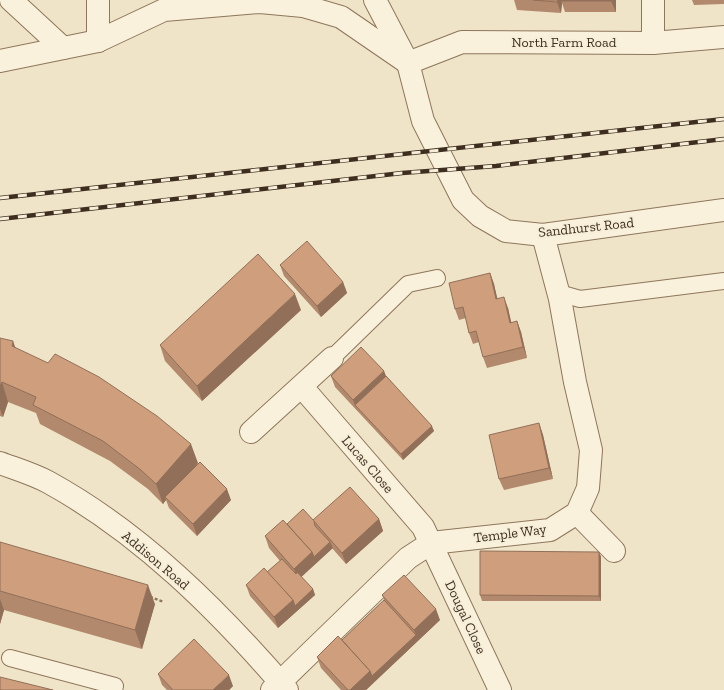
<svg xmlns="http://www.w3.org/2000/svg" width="724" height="690" font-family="'Zilla Slab',serif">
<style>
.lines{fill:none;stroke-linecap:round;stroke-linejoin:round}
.service-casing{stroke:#8d765c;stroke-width:18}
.minor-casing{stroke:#8d765c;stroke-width:24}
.tertiary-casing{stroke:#8d765c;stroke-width:24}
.path{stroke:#8d765c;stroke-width:2.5;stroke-dasharray:3 2;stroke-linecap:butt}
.service{stroke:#faf1dc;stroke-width:16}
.minor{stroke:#faf1dc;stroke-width:22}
.tertiary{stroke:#faf1dc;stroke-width:22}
.rail-casing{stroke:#3d2e20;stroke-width:4.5}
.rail{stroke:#f7eed8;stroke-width:3;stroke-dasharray:9;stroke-linecap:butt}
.wall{fill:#b2896c}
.shaded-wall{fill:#916f58}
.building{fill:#cf9f7d;stroke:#916f58}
.labels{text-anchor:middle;stroke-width:4;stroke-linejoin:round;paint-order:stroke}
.street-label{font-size:14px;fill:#3d2e20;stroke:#f7eed8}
</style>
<rect width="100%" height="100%" fill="#f0e4c8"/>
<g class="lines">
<defs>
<g id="service">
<path d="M559,293L580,299L724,281"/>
<path d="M332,358L408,284L437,278"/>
<path d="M10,658L115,686L114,690"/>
</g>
<g id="minor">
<path d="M11,0L63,48"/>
<path d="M98,0V41"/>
<path d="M375,0L408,63"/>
<path d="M653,43V0"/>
<path d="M302,387L423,527L500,690"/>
<path d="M251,432L332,358"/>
<path d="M0,463C16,469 33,474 48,482C141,533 218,610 287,690"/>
<path d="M577,513L614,551"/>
<path d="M272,690L408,558L431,543L550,530L577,513L588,488L591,450L575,382L560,299L543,235"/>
</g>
<g id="tertiary">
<path d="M0,61L98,41L164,10L260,2L303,6L341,17L408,63"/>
<path d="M408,63L423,121L463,200L480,216L506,231L543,235L724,210"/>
<path d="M408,63L462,42L653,43L724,37"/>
</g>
</defs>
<use href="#service" class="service-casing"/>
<use href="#minor" class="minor-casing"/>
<use href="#tertiary" class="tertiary-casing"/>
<path class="path" d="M150,597L164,602"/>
<use href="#service" class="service"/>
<use href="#minor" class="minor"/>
<use href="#tertiary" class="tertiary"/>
<defs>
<g id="rail">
<path d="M0,198L724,119"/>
<path d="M0,219L402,173L496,166L724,139"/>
</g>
</defs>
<use href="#rail" class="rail-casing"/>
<use href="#rail" class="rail"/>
</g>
<g class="wall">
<path d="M514,0H616V12H565L562,3L561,13L517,10Z"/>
<path d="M692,0H724V4L694,5Z"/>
<path d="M280,265L343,282L347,293L321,317L284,276Z"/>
<path d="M490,273L494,284L497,299L508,308L511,323L517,321L521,332L527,358L487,368L483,357L479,342L473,344L469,333L466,318L459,320L455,309Z"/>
<path d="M301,310L202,401L165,361L160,345Z"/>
<path d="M0,338L198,463L193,469L231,500L197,536L169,508L166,500L163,504L148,489L110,461L40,424L36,413L8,402L3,417L0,416Z"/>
<path d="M384,371L386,376L434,431L403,460L335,387L331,376Z"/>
<path d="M539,423L543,435L553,479L504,490L499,479Z"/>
<path d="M379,519L383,531L346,564L332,548L301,577L313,589L315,595L278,628L250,596L246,585L267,572L280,561L269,548L265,536L287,524L314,521Z"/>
<path d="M0,542L155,604L142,649L4,610L0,624Z"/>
<path d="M599,552L601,557V601H482L480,595Z"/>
<path d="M382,595L440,620L366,690H341L321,668L317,657L342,640L384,600Z"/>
<path d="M158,674L233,686L229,690H167L162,685Z"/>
</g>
<g class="shaded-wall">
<path d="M558,0H562L561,1L562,3L561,13L557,2Z"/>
<path d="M611,0H616V12L611,1Z"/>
<path d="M490,273L494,284L500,310L496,299Z"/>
<path d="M343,282L347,293L321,317L317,306Z"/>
<path d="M295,294L301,310L202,401L197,386Z"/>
<path d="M504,297L508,308L514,334L510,323Z"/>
<path d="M517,321L521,332L527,358L523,347Z"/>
<path d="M13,341L20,360L12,346Z"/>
<path d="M384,371L388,382L355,405L357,411L353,400Z"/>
<path d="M2,382L8,402L3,417L0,409V386Z"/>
<path d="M539,423L543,435L553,479L549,468Z"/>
<path d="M432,426L434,431L403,460L401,454Z"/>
<path d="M191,444L198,463L167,499L165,497L166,500L163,504L156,484Z"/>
<path d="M227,489L231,500L197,536L193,524Z"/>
<path d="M379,519L383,531L346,564L342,553Z"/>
<path d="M330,542L333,548L298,580L294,569L312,552Z"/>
<path d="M599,552L601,557V601L599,596Z"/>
<path d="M148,585L155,604L142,649L135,630Z"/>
<path d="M313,589L315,595L278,628L274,617L293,600Z"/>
<path d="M0,599L4,610L0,624Z"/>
<path d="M436,609L440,620L366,690H350L370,671L416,635L414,630Z"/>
<path d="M229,675L233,686L229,690H213Z"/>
</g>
<g class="building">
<path d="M533,0H558L557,2Z"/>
<rect x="561" y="0" width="50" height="1"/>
<path d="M307,241L343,282L317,306L280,265Z"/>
<path d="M258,254L295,294L197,386L160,345Z"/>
<path d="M490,273L496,299L504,297L510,323L517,321L523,347L483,357L476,331L469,333L463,307L455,309L449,283Z"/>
<path d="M0,338L13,341L12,346L48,363L55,354L99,377L157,416L191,444L156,484L141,470L103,441L33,405L36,397L2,382L0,386Z"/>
<path d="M361,347L384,371L353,400L331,376Z"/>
<path d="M386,376L432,426L401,454L355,405Z"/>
<path d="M539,423L549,468L499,479L489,435Z"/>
<path d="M200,462L227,489L193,524L165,497Z"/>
<path d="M350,487L379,519L342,553L313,520Z"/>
<path d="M303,509L314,521L315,526L330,542L314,557L312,552L287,524Z"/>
<path d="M283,520L312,552L294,569L265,536Z"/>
<path d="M0,542L148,585L135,630L0,591Z"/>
<path d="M480,551L599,552V596L480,595Z"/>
<path d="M282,559L296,574L297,572L313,589L295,606L293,600L267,572Z"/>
<path d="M264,568L293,600L274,617L246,585Z"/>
<path d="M404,575L436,609L414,630L382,595Z"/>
<path d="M384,600L416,635L372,676L370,671L342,640Z"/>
<path d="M338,636L370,671L350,690H348L317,657Z"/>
<path d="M194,639L229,675L213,690H173L158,674Z"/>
<path d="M0,677L53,690H0Z"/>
</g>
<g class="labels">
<g class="street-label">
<text x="564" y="47">North Farm Road</text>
<text transform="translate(586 227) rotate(-6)" y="5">Sandhurst Road</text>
<text transform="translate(368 464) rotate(49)" y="5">Lucas Close</text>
<text transform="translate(510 533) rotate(-7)" y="5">Temple Way</text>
<text transform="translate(156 560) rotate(40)" y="5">Addison Road</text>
<text transform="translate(466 617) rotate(65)" y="5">Dougal Close</text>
</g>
</g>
</svg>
